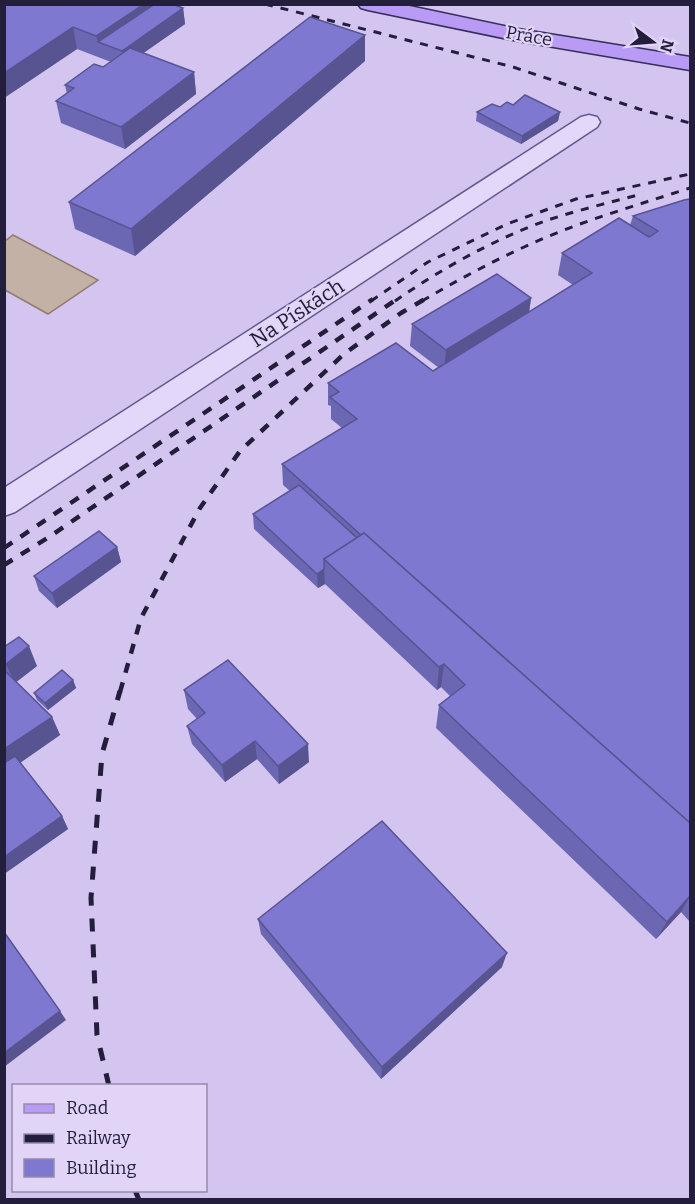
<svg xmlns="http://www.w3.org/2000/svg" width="695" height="1204" font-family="Bitter,serif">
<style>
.water{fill:#c3b1a6;stroke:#927b6c;stroke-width:1.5}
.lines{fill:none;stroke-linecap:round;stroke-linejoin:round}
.minor-casing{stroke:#63598c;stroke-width:3}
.major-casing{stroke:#332e5a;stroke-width:3}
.minor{fill:#e4d8fa;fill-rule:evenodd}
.major{fill:#b99bf5;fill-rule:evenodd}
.rail-far2{stroke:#221e3b;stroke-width:3;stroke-dasharray:8 8;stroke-linecap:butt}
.rail-far1{stroke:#221e3b;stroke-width:4.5;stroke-dasharray:10 10;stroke-linecap:butt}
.rail{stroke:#221e3b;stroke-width:5;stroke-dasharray:13 13;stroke-linecap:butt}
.wall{fill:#6c67b3}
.shaded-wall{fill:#585492}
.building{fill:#7e78d0;stroke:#585492;stroke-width:1.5}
.labels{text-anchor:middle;stroke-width:4.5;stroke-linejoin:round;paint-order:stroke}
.far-street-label{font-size:18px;fill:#221e3b;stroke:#e1d4f7}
.street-label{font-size:21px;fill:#221e3b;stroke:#e1d4f7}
</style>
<rect width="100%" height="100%" fill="#d4c4f0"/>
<path class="water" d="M13,235L98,280L48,314L5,290V241Z"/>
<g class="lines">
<defs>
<path id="minor" d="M589,115L597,117L600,122L597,127L15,512L4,516V488L581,117Z"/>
<path id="major" d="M358,4H400L518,29L690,57V70L518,41L368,10L361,8Z"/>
</defs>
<use href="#minor" class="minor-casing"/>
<use href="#major" class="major-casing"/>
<use href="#minor" class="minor"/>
<use href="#major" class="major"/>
<g class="rail-far2">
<path d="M265,4L513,67L639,109L690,123"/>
<path d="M371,301L428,262L507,224L576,199L690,174"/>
<path d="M395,301C441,269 493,240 545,221C575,211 607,203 638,195"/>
<path d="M422,301C473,271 525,244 580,224C616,211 653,200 690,188"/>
</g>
<g class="rail-far1">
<path d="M4,548L373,299"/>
<path d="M4,565L49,537L397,299"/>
<path d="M120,692L141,618L200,508L240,451L344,354L401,313L425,299"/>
</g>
<g class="rail">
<path d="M109,1086L97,1035L91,898L102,754L120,691"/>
<path d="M135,1190L139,1200"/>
</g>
</g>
<g class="wall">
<path d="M4,4L183,8L185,24L143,53L194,72L196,94L125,149L61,123L56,101L67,94L65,85L103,67L111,62L77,49L4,98Z"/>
<path d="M365,61L135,256L75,229L69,202Z"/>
<path d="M513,105L560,112L558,121L521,144L476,121L477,112Z"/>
<path d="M690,199V922L681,912L656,939L436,728L439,705L450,696L441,687L437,690L325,584L318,588L254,529L253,514L290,491L283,485L282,464L342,428L331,419V406L328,405V383L433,371L439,368L410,346L412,324L531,298L529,312L573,285L558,275L562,253L630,225L633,216Z"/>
<path d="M117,547L121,562L57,608L39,591L34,576Z"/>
<path d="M4,647L37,666L16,682L52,717L60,735L20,763L62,816L68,829L4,874Z"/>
<path d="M73,680L76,688L48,710L37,700L34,693Z"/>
<path d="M184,690L309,762L279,784L257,759L225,782L192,744L187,726L197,719L188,709Z"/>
<path d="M258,919L502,967L381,1079L261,934Z"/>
</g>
<g class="shaded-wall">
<path d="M144,4H161L98,42L96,36Z"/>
<path d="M183,8L185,24L125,66L122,51Z"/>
<path d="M73,27L77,49L4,98V73Z"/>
<path d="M365,35V61L135,256L131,229Z"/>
<path d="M194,72L196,94L125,149L121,127Z"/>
<path d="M560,112L558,121L521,144L522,136Z"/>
<path d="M531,298L528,320L444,372L446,350Z"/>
<path d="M117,547L121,562L57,608L52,593Z"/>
<path d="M324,569L325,584L318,588L317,574Z"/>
<path d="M29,646L37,666L15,683L6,664Z"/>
<path d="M444,664L441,687L437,690L439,667Z"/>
<path d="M73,680L76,688L48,710L45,703Z"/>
<path d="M52,717L60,735L11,769L4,757V749Z"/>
<path d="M255,741L257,759L225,782L222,765Z"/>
<path d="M308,744L309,762L279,784L278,766Z"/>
<path d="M62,816L68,829L4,874V857Z"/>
<path d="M690,896L681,912L656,939L667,922Z"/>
<path d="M507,953L502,967L381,1079L382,1067Z"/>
<path d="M60,1011L66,1020L4,1067V1053Z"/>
</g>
<g class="building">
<path d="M4,4H144L96,36L73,27L4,73Z"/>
<path d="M155,4H172L183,8L122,51L98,42Z"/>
<path d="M310,17L365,35L131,229L69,202Z"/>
<path d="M130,48L194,72L121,127L56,101L74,88L65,85L94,64L103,67Z"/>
<path d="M525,95L560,112L522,136L477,112L492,104L500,107L507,102L513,105Z"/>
<path d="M690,199V823L364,533L361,535L282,464L357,419L330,397L339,392L328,383L396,343L433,371L592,273L562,253L619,218L649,237L658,231L633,216L684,200Z"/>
<path d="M497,274L531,298L446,350L412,324Z"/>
<path d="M299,485L357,538L324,559V569L317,574L253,514Z"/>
<path d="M99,531L117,547L52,593L34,576Z"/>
<path d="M364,533L690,823V896L667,922L439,705L465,685L444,664L439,667L324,559Z"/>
<path d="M19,637L29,646L6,664L4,663V647Z"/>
<path d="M228,660L308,744L278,766L255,741L222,765L187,726L205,713L184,690Z"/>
<path d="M4,670L52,717L4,749Z"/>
<path d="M62,670L73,680L45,703L34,693Z"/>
<path d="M15,756L62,816L4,857V763Z"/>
<path d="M382,821L507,953L382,1067L258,919Z"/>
<path d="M4,932L60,1011L4,1053Z"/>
</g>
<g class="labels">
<g class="far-street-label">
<text transform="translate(529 36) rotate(10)" y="6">Práce</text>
</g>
<g class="street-label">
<text transform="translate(297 313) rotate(-33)" y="7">Na Pískách</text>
</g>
</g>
<rect width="695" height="1204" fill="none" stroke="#221e3b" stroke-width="12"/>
<rect x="12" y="1084" width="195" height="108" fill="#e1d4f7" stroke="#958bac" stroke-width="1.5"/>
<rect x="24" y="1104" width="30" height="9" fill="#b99bf5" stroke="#958bac" stroke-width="1.5"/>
<text x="66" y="1114" font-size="18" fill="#221e3b">Road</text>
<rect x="24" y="1134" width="30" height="9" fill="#221e3b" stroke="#958bac" stroke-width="1.5"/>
<text x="66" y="1144" font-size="18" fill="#221e3b">Railway</text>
<rect x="24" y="1159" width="30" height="18" fill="#7e78d0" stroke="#958bac" stroke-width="1.5"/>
<text x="66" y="1174" font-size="18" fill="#221e3b">Building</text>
<g transform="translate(653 42) rotate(106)" stroke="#e1d4f7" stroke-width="4.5" paint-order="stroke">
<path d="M0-4.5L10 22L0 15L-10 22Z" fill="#221e3b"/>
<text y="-9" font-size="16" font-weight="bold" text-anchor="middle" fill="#221e3b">N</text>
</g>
</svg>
